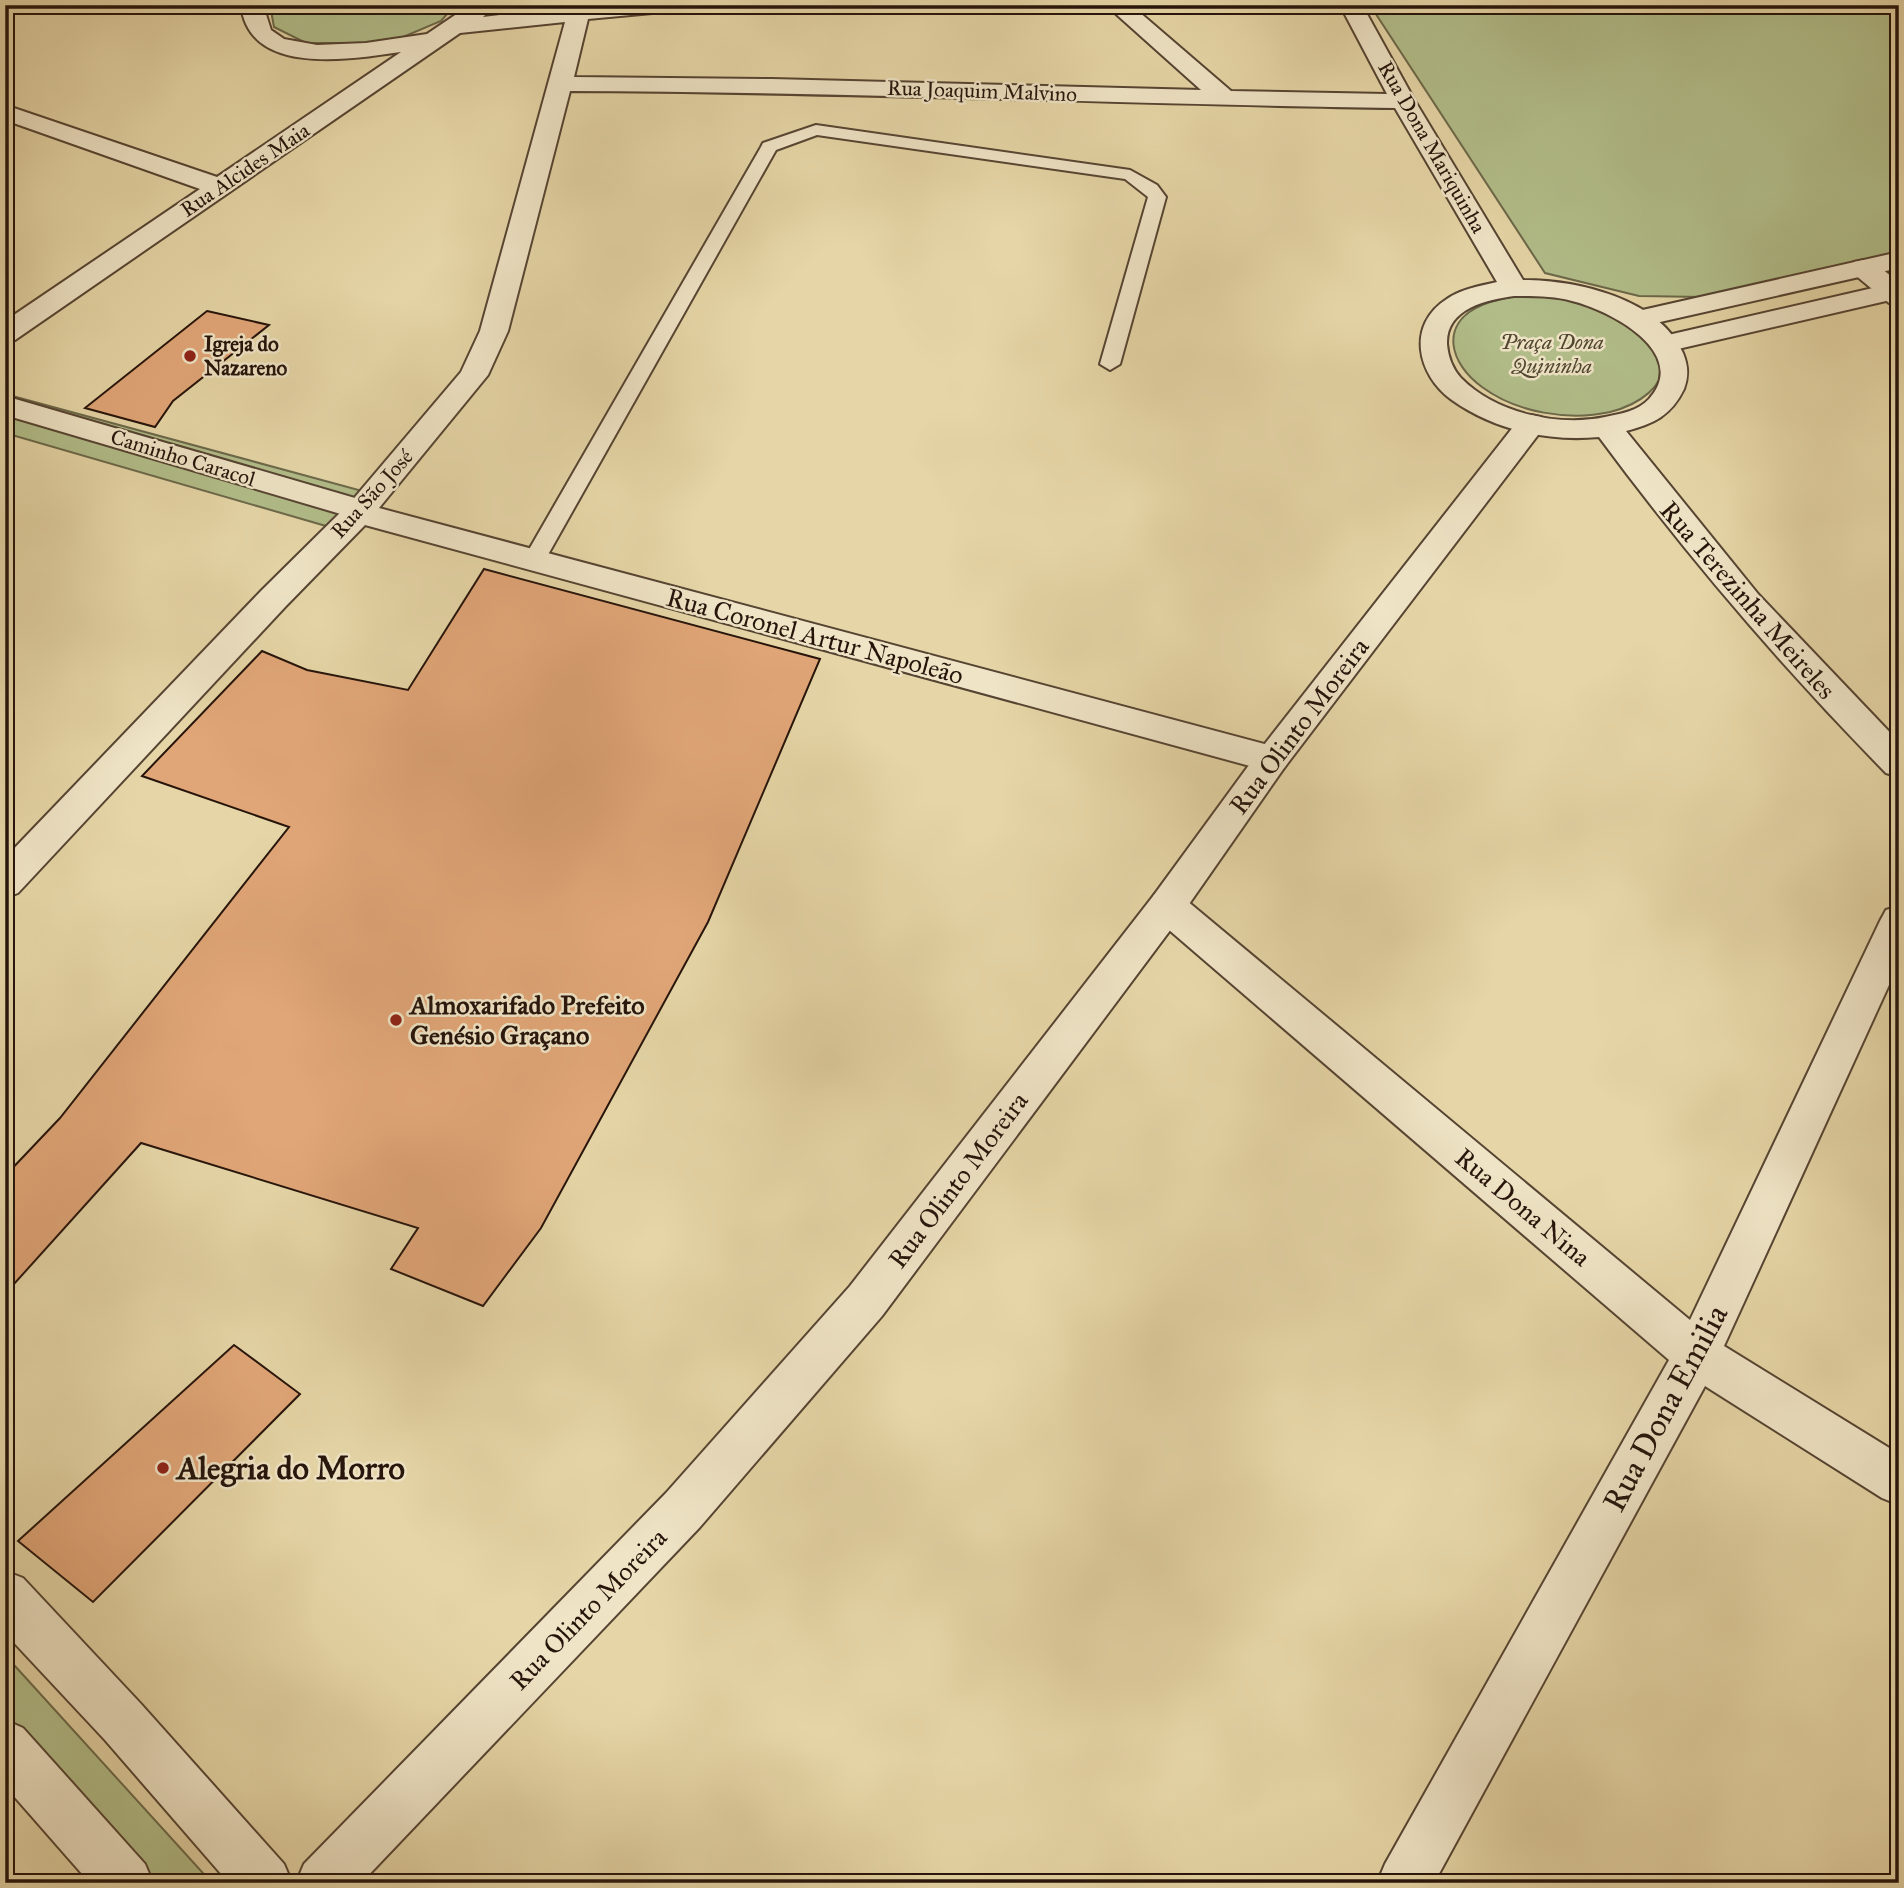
<svg xmlns="http://www.w3.org/2000/svg" width="1904" height="1888" font-family="'IM FELL Great Primer',serif">
<style>
.green{fill:#b2be8a;stroke:#6c694a;stroke-width:2}
.building{fill:#e1a678;stroke:#26140b;stroke-width:2}
.lines{fill:none;stroke-linecap:round;stroke-linejoin:round}
.service-casing{stroke:#564432;stroke-width:4}
.pedestrian-casing{stroke:#564432;stroke-width:4}
.minor-casing{stroke:#564432;stroke-width:4}
.tertiary-casing{stroke:#564432;stroke-width:4}
.service{fill:#efe4c6;fill-rule:evenodd}
.pedestrian{fill:#efe4c6;fill-rule:evenodd}
.minor{fill:#efe4c6;fill-rule:evenodd}
.tertiary{fill:#efe4c6;fill-rule:evenodd}
.poi-dot{fill:#8f2418;stroke:#efe4c6;stroke-width:2.5}
.labels{text-anchor:middle;stroke-width:5;stroke-linejoin:round;paint-order:stroke}
.far-street-label{font-size:21px;fill:#26140b;stroke:#efe4c6}
.far-park-label{font-size:21px;font-style:italic;fill:#504731;stroke:#efe4c6}
.far-poi-label{font-size:21px;font-weight:bold;fill:#26140b;stroke:#efe4c6;text-anchor:start}
.street-label{font-size:26px;fill:#26140b;stroke:#efe4c6}
.poi-label{font-size:26px;font-weight:bold;fill:#26140b;stroke:#efe4c6;text-anchor:start}
.near-street-label{font-size:32px;fill:#26140b;stroke:#efe4c6}
.near-poi-label{font-size:32px;font-weight:bold;fill:#26140b;stroke:#efe4c6;text-anchor:start}
</style>
<rect width="100%" height="100%" fill="#e6d6a7"/>
<filter id="stains"><feTurbulence type="fractalNoise" baseFrequency=".00286" numOctaves="4"/><feColorMatrix values="0 0 0 0 .2 0 0 0 0 .09 0 0 0 0 .02 0 0 0 .5 -.17"/></filter>
<radialGradient id="worn" r=".72"><stop offset=".6" stop-color="#630" stop-opacity="0"/><stop offset="1" stop-color="#630" stop-opacity=".3"/></radialGradient>
<g class="green">
<path d="M270,5H455L441,21L403,37L364,43H306L274,27Z"/>
<path d="M1370,5H1899V254L1703,297L1639,296L1545,273Z"/>
<path d="M1524,295C1552,296 1598,303 1622,317C1629,321 1635,330 1641,336C1646,341 1656,349 1659,355C1673,386 1634,406 1610,412C1569,421 1517,413 1482,387C1450,364 1438,324 1482,305C1496,299 1510,297 1524,295Z"/>
<path d="M5,394L366,492L333,528L5,433Z"/>
<path d="M5,1655L212,1883H158L5,1713Z"/>
</g>
<g class="building">
<path d="M207,311L269,325L173,401L155,427L85,408Z"/>
<path d="M484,569L820,659L708,922L541,1228L483,1306L391,1269L418,1228L141,1143L5,1294V1176L60,1118L289,827L142,776L262,651L307,670L408,690Z"/>
<path d="M234,1345L300,1394L93,1602L18,1541Z"/>
</g>
<g class="lines">
<defs>
<path id="service" d="M816,125L1130,170L1157,185L1166,197L1120,364L1110,370L1100,364L1148,197L1125,179L817,135L776,150L545,560L542,565L534,567L526,565L523,560L761,147L763,143Z"/>
<path id="pedestrian" d="M5,396L372,503L377,510L372,517L361,520L5,415Z"/>
<g id="minor">
<path d="M241,5H263L271,30L284,39L317,45L366,43L427,34L470,5H496L483,17L579,5H674L671,10L663,12L588,19L574,77L772,79L1201,90L1106,5H1131L1231,91L1387,94L1340,5H1362L1415,101L1523,280C1576,280 1659,298 1683,353C1688,365 1689,376 1684,389C1671,416 1653,424 1626,431L1758,594L1899,742V777L1886,773C1783,668 1687,556 1599,437C1549,442 1494,430 1452,400C1417,375 1406,325 1447,299C1461,289 1480,286 1497,282L1395,108C1120,104 845,92 570,91L508,331L488,375L379,508L1272,746L1284,750L1290,759L1284,768L1272,772L365,525L285,607L18,893L5,898V858L261,591L350,503L461,372L480,331L565,22L460,33L15,340L5,342V321L200,189L5,120V105L217,177L401,52C351,59 249,77 241,5ZM1514,296C1533,296 1554,296 1572,301C1609,310 1691,352 1649,399C1638,411 1620,414 1605,417C1558,427 1495,413 1461,378C1452,368 1448,356 1447,344C1446,308 1487,300 1514,296Z"/>
<path d="M1864,260L1874,262L1899,283V305L1889,303L1854,274L1851,268L1854,262Z"/>
<path d="M1167,891L1180,895L1690,1320L1880,921L1886,910L1899,906V963L1724,1346L1899,1454V1505L1882,1498L1705,1386L1434,1883H1377L1385,1864L1669,1360L1154,917L1148,906L1154,895Z"/>
</g>
<g id="tertiary">
<path d="M1899,252V268L1638,327L1628,325L1624,319L1628,313L1638,311Z"/>
<path d="M1899,282V298L1665,352L1655,350L1651,344L1655,338Z"/>
<path d="M1531,415L1541,417L1546,424L1541,431L1284,768L1180,917L882,1316L700,1527L361,1883H296L304,1864L666,1493L850,1286L1154,895L1260,750L1521,417Z"/>
<path d="M5,1571L23,1578L141,1704L284,1864L292,1883H229L105,1740L5,1633Z"/>
<path d="M5,1720L23,1728L145,1864L153,1883H90L5,1786Z"/>
</g>
</defs>
<use href="#service" class="service-casing"/>
<use href="#pedestrian" class="pedestrian-casing"/>
<use href="#minor" class="minor-casing"/>
<use href="#tertiary" class="tertiary-casing"/>
<use href="#service" class="service"/>
<use href="#pedestrian" class="pedestrian"/>
<use href="#minor" class="minor"/>
<use href="#tertiary" class="tertiary"/>
</g>
<g class="poi-dot">
<circle cx="190" cy="356" r="7"/>
<circle cx="396" cy="1020" r="7"/>
<circle cx="163" cy="1468" r="7"/>
</g>
<g class="labels">
<g class="far-street-label">
<text transform="translate(982 91) rotate(2)" y="7">Rua Joaquim Malvino</text>
<text transform="translate(1432 147) rotate(60)" y="7">Rua Dona Mariquinha</text>
<text transform="translate(245 170) rotate(-34)" y="7">Rua Alcides Maia</text>
<text transform="translate(183 458) rotate(17)" y="7">Caminho Caracol</text>
<text transform="translate(372 494) rotate(-48)" y="7">Rua São José</text>
</g>
<g class="far-park-label">
<text x="1552" y="349">Praça Dona<tspan x="1552" dy="24">Quininha</tspan></text>
</g>
<g class="far-poi-label">
<text x="204" y="351">Igreja do<tspan x="204" dy="24">Nazareno</tspan></text>
</g>
<g class="street-label">
<text transform="translate(1748 600) rotate(49)" y="9">Rua Terezinha Meireles</text>
<text transform="translate(815 636) rotate(15)" y="9">Rua Coronel Artur Napoleão</text>
<text transform="translate(1299 726) rotate(-53)" y="9">Rua Olinto Moreira</text>
<text transform="translate(958 1180) rotate(-53)" y="9">Rua Olinto Moreira</text>
<text transform="translate(1523 1207) rotate(40)" y="9">Rua Dona Nina</text>
<text transform="translate(588 1609) rotate(-46)" y="9">Rua Olinto Moreira</text>
</g>
<g class="poi-label">
<text x="410" y="1014">Almoxarifado Prefeito<tspan x="410" dy="30">Genésio Graçano</tspan></text>
</g>
<g class="near-street-label">
<text transform="translate(1665 1408) rotate(-62)" y="11">Rua Dona Emilia</text>
</g>
<g class="near-poi-label">
<text x="177" y="1479">Alegria do Morro</text>
</g>
</g>
<rect width="1904" height="1888" fill="none" stroke="#e6d6a7" stroke-width="28"/>
<rect x="7" y="7" width="1890" height="1874" fill="none" stroke="#26140b" stroke-width="3.5"/>
<rect x="14" y="14" width="1876" height="1860" fill="none" stroke="#26140b" stroke-width="2"/>
<rect width="100%" height="100%" filter="url(#stains)"/>
<rect width="100%" height="100%" fill="url(#worn)"/>
</svg>
